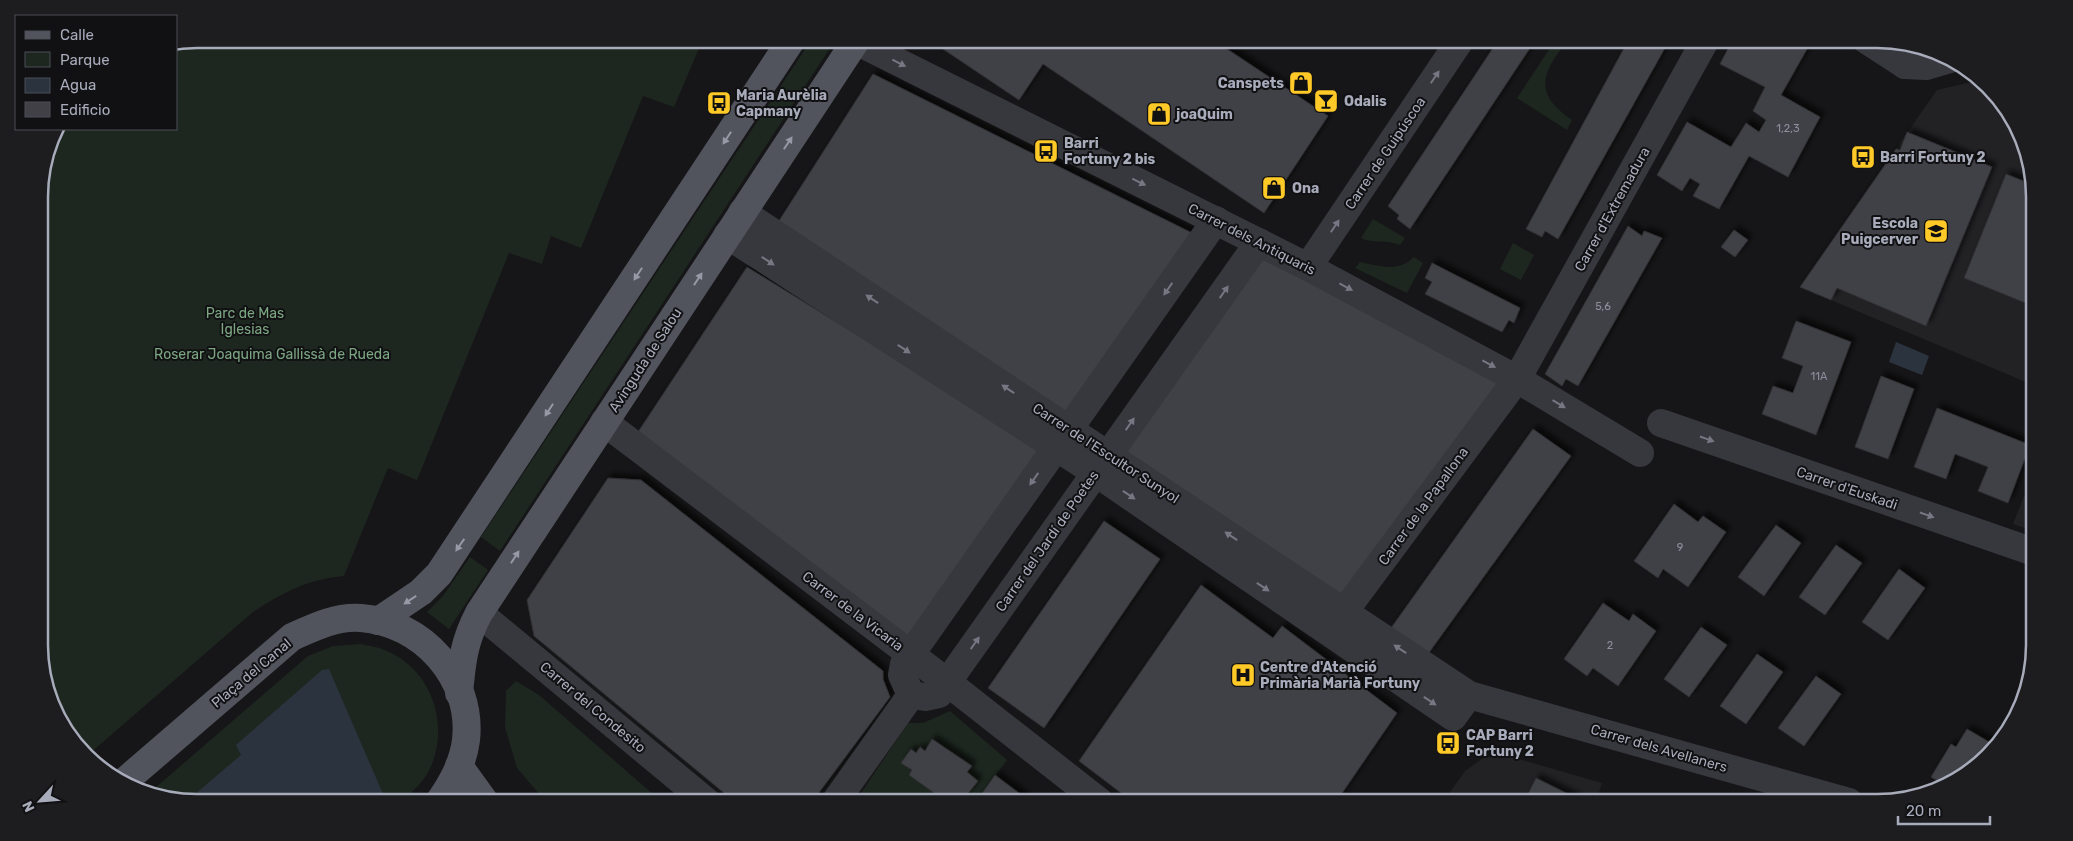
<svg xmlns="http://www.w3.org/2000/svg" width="2073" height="841" font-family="Rubik,sans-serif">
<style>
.built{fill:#222225}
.green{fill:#1d271f}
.water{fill:#2b343e}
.building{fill:#404046;stroke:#303034;filter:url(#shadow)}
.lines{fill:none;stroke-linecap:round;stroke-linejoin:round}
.minor{stroke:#37373e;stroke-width:28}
.major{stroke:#52545d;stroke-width:28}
.oneway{fill:#757782}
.oneway2{fill:#969aa7}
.labels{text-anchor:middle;stroke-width:4;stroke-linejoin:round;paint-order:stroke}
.number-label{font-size:11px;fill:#8d909d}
.poi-label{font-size:14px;font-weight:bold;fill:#a7abba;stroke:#111113;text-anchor:start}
.street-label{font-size:14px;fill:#a7abba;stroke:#111113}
.park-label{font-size:14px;fill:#7ca682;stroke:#111113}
.rim{fill:none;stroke:#a7abba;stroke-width:2.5}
</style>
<defs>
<filter id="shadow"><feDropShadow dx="4.5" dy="-4.5" stdDeviation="2.5" flood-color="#0009"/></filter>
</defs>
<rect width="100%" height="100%" fill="#161618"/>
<g class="built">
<path d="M1980,80L2001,100L2033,176V385L1800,287L1937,90Z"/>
<path d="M2034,471V531L2013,524Z"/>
<path d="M1505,755L1602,783L1596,802H1443L1465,771L1483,758Z"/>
</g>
<g class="green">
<path d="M197,39H703L674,107L643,96L581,248L551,236L542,264L509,253L417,480L388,468L344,576C308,579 282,593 253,612L88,755L78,748L42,675L39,186L55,129H176V43Z"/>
<path d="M812,39H836L500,551L481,537Z"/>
<path d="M1554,42L1561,49C1538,80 1539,97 1572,120L1567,130L1517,98Z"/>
<path d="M1373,219L1405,238L1400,245C1386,239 1373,244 1361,238Z"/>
<path d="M1513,243L1534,255L1521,280L1500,269Z"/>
<path d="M1414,257L1423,263L1407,293L1355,268L1360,262C1380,266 1398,273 1414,257Z"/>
<path d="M470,557L488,570L449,629L427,612L443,596Z"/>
<path d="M361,644C369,646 379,647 387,651C430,669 449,721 432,764C426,780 413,791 401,802H197L148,794L308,656L333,646Z"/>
<path d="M516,681L539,695L662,802H546L517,768L505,727L506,691Z"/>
<path d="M950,711L1007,760L976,802H898L894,799L891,802H855L908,723H923Z"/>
</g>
<g class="water">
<path d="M1896,342L1929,356L1922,375L1889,362Z"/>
<path d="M329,669L383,794L374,802H197L187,801L241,755L236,745L322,670Z"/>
</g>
<g class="building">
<path d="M928,39H1212L1328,116L1264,213L1043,64L1019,100Z"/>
<path d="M1499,39H1536L1410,229L1397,219L1399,215L1388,206Z"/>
<path d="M1629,39H1670L1558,239L1545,231L1542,237L1526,229Z"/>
<path d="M1733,39H1773L1776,41L1778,39H1805L1811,42L1781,95L1820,117L1788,177L1749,156L1719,209L1693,196L1700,184L1690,178L1682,191L1657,175L1687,122L1731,147L1746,123L1759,132L1766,120L1753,111L1765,87L1720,64Z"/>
<path d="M873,74L1194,234L1065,416L777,224Z"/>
<path d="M1907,132L1992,167L1926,326L1837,288L1831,300L1800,287L1896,149L1900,150Z"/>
<path d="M2006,174L2033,185V306L1964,278Z"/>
<path d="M1628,226L1642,236L1644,231L1662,238L1578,386L1566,379L1562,386L1545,374Z"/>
<path d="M1734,230L1748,240L1735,257L1721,247Z"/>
<path d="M1262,255L1502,382L1342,598L1123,451Z"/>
<path d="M1432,263L1520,308L1514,323L1509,320L1502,332L1425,294L1432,282L1425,278Z"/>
<path d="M747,267L1043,449L909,642L638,432Z"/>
<path d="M1796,321L1851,342L1816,435L1762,414L1773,386L1793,393L1803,366L1782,358Z"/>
<path d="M1881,376L1914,389L1888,459L1855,447Z"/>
<path d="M1937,408L2030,445L2008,503L1978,491L1988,467L1955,454L1946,479L1914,467Z"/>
<path d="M1533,429L1571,456L1428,654L1391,628Z"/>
<path d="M608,478L641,480L883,671V679L890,697L812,802H735L534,636L527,600Z"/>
<path d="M1674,504L1698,522L1703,516L1726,532L1688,587L1663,569L1658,578L1634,561Z"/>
<path d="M1104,521L1160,559L1044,728L988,688Z"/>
<path d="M1776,525L1801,543L1764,596L1738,577Z"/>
<path d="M1836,545L1862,563L1825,615L1799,597Z"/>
<path d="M1899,569L1925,588L1888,640L1862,622Z"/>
<path d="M1201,585L1273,638L1282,626L1397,713L1336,802H1133L1079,761Z"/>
<path d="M1603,603L1629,621L1633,614L1656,631L1618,686L1593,668L1587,676L1564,659Z"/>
<path d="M1701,627L1727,645L1689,697L1664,679Z"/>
<path d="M1757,654L1783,672L1746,724L1720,706Z"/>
<path d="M1816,676L1841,694L1804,746L1778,728Z"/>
<path d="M1967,729L1996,746L1972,770L1944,785L1931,777L1951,744L1956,747Z"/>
<path d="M932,739L972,766L967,772L978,781L961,802H943L944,800L909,775L912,770L901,763L911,749L916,753L920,747L925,751Z"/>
<path d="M995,775L1027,799L1024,802H976Z"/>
<path d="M1536,778L1578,799L1577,802H1524Z"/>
</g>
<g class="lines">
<g class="minor">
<path d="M1865,39L1905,65"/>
<path d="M856,41L1308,267L1517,379L1640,453"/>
<path d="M1905,65L1926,66L1950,59"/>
<path d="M742,212L1469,695L1849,802"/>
<path d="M727,235L1096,473L1453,717L1469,695"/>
<path d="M1308,267L1461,39"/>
<path d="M604,422L947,682L1100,802"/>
<path d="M1661,423L2034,552"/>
<path d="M479,613L707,802"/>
<path d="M1335,628L1344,612L1517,379L1706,39"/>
<path d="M911,695L925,697L939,694L1259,242"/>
<path d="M911,695L902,675L904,664L1216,220"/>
<path d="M835,802L911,695"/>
</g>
<g class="major">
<path d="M378,621L421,592L439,574L792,39"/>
<path d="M459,693C462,661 464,641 479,613L857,39"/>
<path d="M459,766L485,802"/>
<path d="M126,780L292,637C314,627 336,616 361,618C422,622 473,678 466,740C463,764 452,783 439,802"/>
</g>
</g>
<defs><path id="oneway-solid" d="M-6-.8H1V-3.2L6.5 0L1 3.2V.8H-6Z" transform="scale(1.25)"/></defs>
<g class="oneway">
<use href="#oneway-solid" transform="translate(899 63) rotate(27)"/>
<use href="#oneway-solid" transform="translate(1435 77) rotate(-56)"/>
<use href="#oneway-solid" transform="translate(1139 182) rotate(26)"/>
<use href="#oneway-solid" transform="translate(1335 226) rotate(-56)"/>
<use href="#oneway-solid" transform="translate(768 261) rotate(33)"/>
<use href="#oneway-solid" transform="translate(1346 287) rotate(28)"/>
<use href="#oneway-solid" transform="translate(1168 289) rotate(125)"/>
<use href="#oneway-solid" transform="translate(1224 292) rotate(-55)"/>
<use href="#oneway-solid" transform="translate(872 299) rotate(-146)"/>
<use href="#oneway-solid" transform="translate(904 349) rotate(33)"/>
<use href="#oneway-solid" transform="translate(1489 364) rotate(28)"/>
<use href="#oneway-solid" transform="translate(1008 389) rotate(-146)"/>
<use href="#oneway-solid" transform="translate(1559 404) rotate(31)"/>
<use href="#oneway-solid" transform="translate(1130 424) rotate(-55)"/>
<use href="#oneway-solid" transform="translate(1707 439) rotate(19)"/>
<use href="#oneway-solid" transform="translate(1034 479) rotate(125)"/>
<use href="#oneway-solid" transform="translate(1129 495) rotate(34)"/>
<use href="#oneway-solid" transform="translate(1927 515) rotate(19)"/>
<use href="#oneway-solid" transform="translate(1231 536) rotate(-146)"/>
<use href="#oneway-solid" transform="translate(1263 587) rotate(34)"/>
<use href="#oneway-solid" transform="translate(975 643) rotate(-55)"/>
<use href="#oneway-solid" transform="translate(1400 649) rotate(-146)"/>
<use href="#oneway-solid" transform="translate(1430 701) rotate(34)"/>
</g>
<g class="oneway2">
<use href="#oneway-solid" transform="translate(727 138) rotate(123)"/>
<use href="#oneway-solid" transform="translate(788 143) rotate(-56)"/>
<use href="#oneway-solid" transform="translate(638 274) rotate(123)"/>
<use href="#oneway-solid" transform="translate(698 279) rotate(-57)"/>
<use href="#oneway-solid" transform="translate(549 410) rotate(123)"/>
<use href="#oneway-solid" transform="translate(460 545) rotate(125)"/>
<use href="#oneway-solid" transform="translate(515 557) rotate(-57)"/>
<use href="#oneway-solid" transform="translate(410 600) rotate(146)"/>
</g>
<defs>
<symbol id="shop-square" viewBox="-11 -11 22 22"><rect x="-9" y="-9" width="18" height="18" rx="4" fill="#ffc927" stroke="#111113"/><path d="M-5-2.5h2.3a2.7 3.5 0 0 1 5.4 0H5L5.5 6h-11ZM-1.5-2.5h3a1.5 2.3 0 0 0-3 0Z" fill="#111"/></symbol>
<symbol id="bar-square" viewBox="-11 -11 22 22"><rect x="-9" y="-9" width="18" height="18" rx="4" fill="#ffc927" stroke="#111113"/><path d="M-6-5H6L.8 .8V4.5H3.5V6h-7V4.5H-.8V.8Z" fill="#111"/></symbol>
<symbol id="bus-square" viewBox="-11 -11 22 22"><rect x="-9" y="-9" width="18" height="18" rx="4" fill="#ffc927" stroke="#111113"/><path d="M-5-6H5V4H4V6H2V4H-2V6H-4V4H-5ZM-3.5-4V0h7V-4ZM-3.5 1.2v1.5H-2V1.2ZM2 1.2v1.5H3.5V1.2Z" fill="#111"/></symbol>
<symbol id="school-square" viewBox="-11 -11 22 22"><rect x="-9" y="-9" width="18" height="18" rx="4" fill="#ffc927" stroke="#111113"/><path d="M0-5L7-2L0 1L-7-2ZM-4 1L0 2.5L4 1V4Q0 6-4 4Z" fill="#111"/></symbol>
<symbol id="hospital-square" viewBox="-11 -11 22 22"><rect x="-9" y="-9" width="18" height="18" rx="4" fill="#ffc927" stroke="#111113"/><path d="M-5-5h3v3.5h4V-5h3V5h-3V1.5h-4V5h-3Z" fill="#111"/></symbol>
</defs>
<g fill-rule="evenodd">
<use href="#shop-square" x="1287" y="69" width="28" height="28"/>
<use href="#bar-square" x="1312" y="87" width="28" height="28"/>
<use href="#bus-square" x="705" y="89" width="28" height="28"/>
<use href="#shop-square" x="1145" y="100" width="28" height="28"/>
<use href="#bus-square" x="1032" y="137" width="28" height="28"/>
<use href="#bus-square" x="1849" y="143" width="28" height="28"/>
<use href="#shop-square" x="1260" y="174" width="28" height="28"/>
<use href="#school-square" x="1922" y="217" width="28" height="28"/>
<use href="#hospital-square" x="1229" y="661" width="28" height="28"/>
<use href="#bus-square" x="1434" y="729" width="28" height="28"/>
</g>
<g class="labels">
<g class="number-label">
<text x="1788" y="132">1,2,3</text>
<text x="1603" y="310">5,6</text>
<text x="1819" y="380">11A</text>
<text x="1680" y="551">9</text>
<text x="1610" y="649">2</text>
</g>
<g class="poi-label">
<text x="1284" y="88" text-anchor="end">Canspets</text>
<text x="736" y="100">Maria Aurèlia<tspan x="736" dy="16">Capmany</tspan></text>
<text x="1344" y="106">Odalis</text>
<text x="1176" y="119">joaQuim</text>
<text x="1064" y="148">Barri<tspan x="1064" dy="16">Fortuny 2 bis</tspan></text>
<text x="1880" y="162">Barri Fortuny 2</text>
<text x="1292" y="193">Ona</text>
<text x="1918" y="228" text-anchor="end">Escola<tspan x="1918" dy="16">Puigcerver</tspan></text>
<text x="1260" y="672">Centre d'Atenció<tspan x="1260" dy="16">Primària Marià Fortuny</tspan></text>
<text x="1466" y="740">CAP Barri<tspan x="1466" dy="16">Fortuny 2</tspan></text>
</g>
<g class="street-label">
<text transform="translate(1385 153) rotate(-56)" y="5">Carrer de Guipúscoa</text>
<text transform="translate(1612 209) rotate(-61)" y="5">Carrer d'Extremadura</text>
<text transform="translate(1252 239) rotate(27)" y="5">Carrer dels Antiquaris</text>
<text transform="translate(645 360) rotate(-57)" y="5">Avinguda de Salou</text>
<text transform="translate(1106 453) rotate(33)" y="5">Carrer de l'Escultor Sunyol</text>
<text transform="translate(1847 488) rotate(19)" y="5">Carrer d'Euskadi</text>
<text transform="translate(1423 506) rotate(-54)" y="5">Carrer de la Papallona</text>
<text transform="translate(1047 541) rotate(-55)" y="5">Carrer del Jardí de Poetes</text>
<text transform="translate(853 611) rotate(37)" y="5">Carrer de la Vicaria</text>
<text transform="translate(251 673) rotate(-40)" y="5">Plaça del Canal</text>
<text transform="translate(593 707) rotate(40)" y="5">Carrer del Condesito</text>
<text transform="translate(1659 748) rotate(16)" y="5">Carrer dels Avellaners</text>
</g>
<g class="park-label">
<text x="245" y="318">Parc de Mas<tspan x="245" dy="16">Iglesias</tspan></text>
<text x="272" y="359">Roserar Joaquima Gallissà de Rueda</text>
</g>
</g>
<path d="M0 0H2073V841H0ZM197 48H1877A149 149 0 0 1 2026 197V645A149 149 0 0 1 1877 794H197A149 149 0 0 1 48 645V197A149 149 0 0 1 197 48Z" fill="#1d1d20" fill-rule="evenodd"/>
<path class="rim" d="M197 48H1877A149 149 0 0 1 2026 197V645A149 149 0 0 1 1877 794H197A149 149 0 0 1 48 645V197A149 149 0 0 1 197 48Z"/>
<rect x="15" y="15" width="162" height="115" fill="#111113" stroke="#4d4f56"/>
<rect x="25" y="31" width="25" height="8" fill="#52545d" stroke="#4d4f56"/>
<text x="60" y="40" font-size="15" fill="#a7abba">Calle</text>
<rect x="25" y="52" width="25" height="15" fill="#1d271f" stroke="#4d4f56"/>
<text x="60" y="65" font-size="15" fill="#a7abba">Parque</text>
<rect x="25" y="78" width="25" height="15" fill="#2b343e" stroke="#4d4f56"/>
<text x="60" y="90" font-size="15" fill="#a7abba">Agua</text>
<rect x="25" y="102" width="25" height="15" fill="#404046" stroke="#4d4f56"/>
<text x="60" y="115" font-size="15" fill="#a7abba">Edificio</text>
<g transform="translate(40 801) rotate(244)" stroke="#111113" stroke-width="4" paint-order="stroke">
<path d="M0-4L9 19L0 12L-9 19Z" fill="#a7abba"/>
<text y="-8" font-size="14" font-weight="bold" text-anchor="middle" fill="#a7abba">N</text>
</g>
<path d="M1898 816v8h92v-8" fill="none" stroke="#a7abba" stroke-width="2.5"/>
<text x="1906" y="816" font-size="15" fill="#a7abba" stroke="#111113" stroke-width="4" paint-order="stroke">20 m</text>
</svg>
